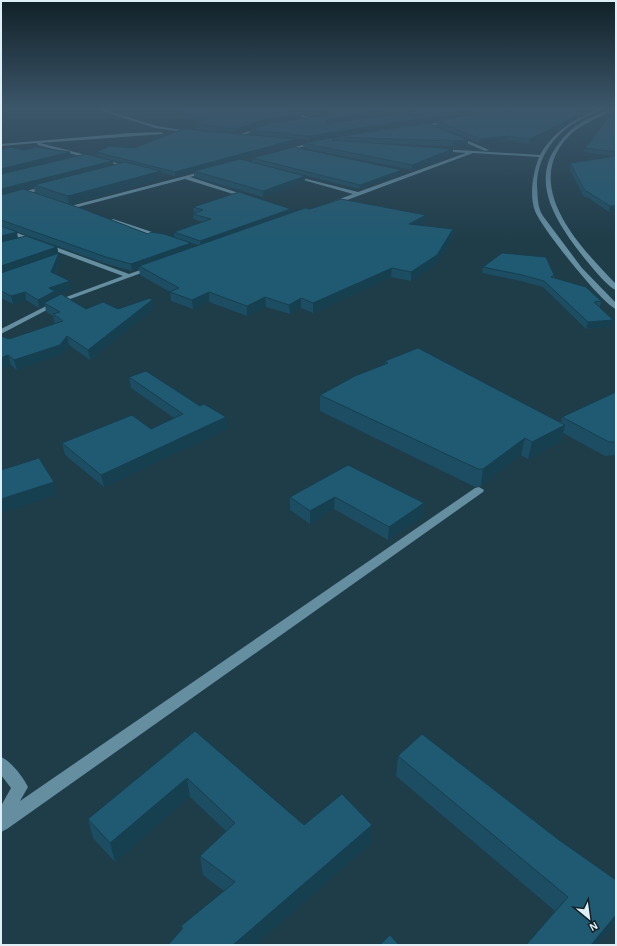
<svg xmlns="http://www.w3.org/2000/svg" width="617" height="946" font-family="'Alegreya Sans',sans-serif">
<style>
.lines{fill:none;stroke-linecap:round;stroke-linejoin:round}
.minor{fill:#658ea1;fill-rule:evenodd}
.wall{fill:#1c4d62;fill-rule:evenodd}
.shaded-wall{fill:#163f50}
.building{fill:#205a72;stroke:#163f50}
</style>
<rect width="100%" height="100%" fill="#1f3c49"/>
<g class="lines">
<g class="minor">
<path d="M9,109H14L1,113V111Z"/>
<path d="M96,109H101L157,126L193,132L191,133L155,128Z"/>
<path d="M277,109H282L316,119L313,120Z"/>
<path d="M394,109H398L417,119L414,120Z"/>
<path d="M597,109H601C593,114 584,117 576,122C553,136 537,158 537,186C538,196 537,207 543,216L582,268L616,303V309C602,304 541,227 535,211C529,195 533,173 539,157L473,153L331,206L328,204L329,203L353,194L289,176L291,175L358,192L466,153L439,151L441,149L540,155C553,132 573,120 597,109Z"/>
<path d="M610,109H614C601,118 584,122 572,133C518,183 579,246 616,284V290C607,287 585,259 578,250C554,218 530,179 559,143C563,138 567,133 572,129C583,120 597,115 610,109Z"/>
<path d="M450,120L451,122L419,128L417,127Z"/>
<path d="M260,127L263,128L236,138L233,137Z"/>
<path d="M162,132L163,134L40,143L132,167L130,169L38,145L37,143L1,146V144L131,133Z"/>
<path d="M455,136H457L489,150L485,151L455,138Z"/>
<path d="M316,141L317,143L283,152L281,151Z"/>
<path d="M208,170L210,172L190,177L251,197L246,198L185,179L70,209L67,207Z"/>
<path d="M46,186L48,188L1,201V197Z"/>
<path d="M113,219L164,236L165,237L160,238L111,222V220Z"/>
<path d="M1,227L129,274L152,266L155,268L62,302L1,334V329L58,300L123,276L1,231Z"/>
<path d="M479,487L484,490L483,492L7,829L1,832V806L11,788L1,775V757C11,761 23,777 28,787L20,801L475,488Z"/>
</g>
</g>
<g class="wall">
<path d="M166,109H247L215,114H301V118L267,124L236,133L196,129V125L204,121L178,117V112Z"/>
<path d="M284,109H397V112L328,124L419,123L309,140L249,134V130L346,112L312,116L304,113V109L294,110Z"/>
<path d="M401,109H595H585L584,113L562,127L529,144L507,140L479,143L437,126V121L466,116L428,122Z"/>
<path d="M616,109V211L609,212L587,197H584L569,168L570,163L612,156L584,152L585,148Z"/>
<path d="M335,137L468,140V144L453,146L375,143L453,154L412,170L303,148V143Z"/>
<path d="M297,139V144L240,159L252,162V158L402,174L359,189L252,162L305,176V182L263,197L194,177V171L175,176L161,173L162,179L70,204L148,234L174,238V232L203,222L193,219V214L194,213L193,207L291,209V212L310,209L426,215L425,223L420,226L453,229L452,238L436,264L411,281L391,277L313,313L301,308L290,314L266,307L247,316L209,302L193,309L171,301L170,292L140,275L139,269L132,271L107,264L1,226V150L71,157L114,165L123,163L97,156L96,152L134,148ZM34,187L35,193L24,190ZM191,243L198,245L191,248Z"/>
<path d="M1,226L18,238L57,247L60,261L55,274L71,289L55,294L56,297L86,309H118L152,300L153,309L90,360L69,345L62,354L17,370L11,365L1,369V336L9,339L55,324L53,316L46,312L45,305L39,308L26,300L13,304L1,298Z"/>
<path d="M483,267L554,275V278L601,301L600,307L612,326L586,329L543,287L521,281L482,273Z"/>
<path d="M385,361L561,422L562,417L616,392V455L605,456L563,433L561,441L528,459L521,455L481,486L475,487L320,411V395L385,364Z"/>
<path d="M129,377L226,417L227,429L104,487L65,455L62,443L151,429L174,418L131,388Z"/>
<path d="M348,465L424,503L423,516L388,540L334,509L310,524L290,510V497Z"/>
<path d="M195,731L304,825H372L370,844L255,945H168L182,930L181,926L224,891L203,875L200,856L226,831L190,797L115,862L93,838L88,819Z"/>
<path d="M398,756L559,840L616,880V923L598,945H526L555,911L396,776Z"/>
</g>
<g class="shaded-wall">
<path d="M223,109H247L213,115L211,112L212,110Z"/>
<path d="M294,109H310L294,110Z"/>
<path d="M340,109H371L312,116V112Z"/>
<path d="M393,109H397V112L326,125L325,122L326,120Z"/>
<path d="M483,109H505L428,122L429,118Z"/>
<path d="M585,109L584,113L562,127L529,144L530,139Z"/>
<path d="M301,114V118L267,124L236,133V129L266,119Z"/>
<path d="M419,119V123L309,140V136Z"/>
<path d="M507,136V140L479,143L480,139Z"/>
<path d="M297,139V144L175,176V172Z"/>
<path d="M468,140V144L453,146V141Z"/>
<path d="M453,149V154L412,170V165Z"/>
<path d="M70,152L71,157L1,175V169Z"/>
<path d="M113,161L114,167L34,185V187L1,195V189Z"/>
<path d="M402,170V174L359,189L360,185Z"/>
<path d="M161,171L162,179L69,204L68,196Z"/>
<path d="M305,176V182L263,197V191Z"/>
<path d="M610,206H616V211L609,212Z"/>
<path d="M291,209V214L201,246L200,241Z"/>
<path d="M426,215L425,223L409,233V224Z"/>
<path d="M453,229L452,238L436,264L411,281V272Z"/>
<path d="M17,232L18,239L1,243V236Z"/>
<path d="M191,243V250L139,266V269L132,271L131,264Z"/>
<path d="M57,247L60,261L52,280L1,274V266Z"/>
<path d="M392,268L391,277L313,313V303Z"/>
<path d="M70,281L71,289L55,294L56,299L44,303L45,305L39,308L38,300L49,288Z"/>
<path d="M25,292L26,300L13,304L11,296Z"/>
<path d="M209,292V302L193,309L192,300Z"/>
<path d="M265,297L266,307L247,316V306Z"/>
<path d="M301,298V308L290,314L289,305Z"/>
<path d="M152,300L153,309L90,360L88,350Z"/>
<path d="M613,320L612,326L586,329L588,322Z"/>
<path d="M67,336L69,345L62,354L17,370L14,360Z"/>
<path d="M8,355L11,365L1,369V358Z"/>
<path d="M226,417L227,429L104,487L101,475Z"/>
<path d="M565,425L561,441L528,459L532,442Z"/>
<path d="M525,438L521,455L481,486L483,469Z"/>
<path d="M54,482L57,495L1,513V499Z"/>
<path d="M335,497L334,509L310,524V511Z"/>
<path d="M424,503L423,516L388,540L389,527Z"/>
<path d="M187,778L190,797L115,862L110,843Z"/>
<path d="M372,825L370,844L255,945H233Z"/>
<path d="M616,915V923L598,945H591Z"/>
</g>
<g class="building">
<path d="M179,109H223L212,110L211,112L215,114L249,109H284L301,114L266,119L236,129L196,125L210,118L178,113L184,110Z"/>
<path d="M304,109H340L312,112Z"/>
<path d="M367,109H394L326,120L325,122L328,124L405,112L419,119L309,136L249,130L268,124Z"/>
<path d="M409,109H483L429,118Z"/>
<path d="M501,109H585L563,123L530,139L507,136L480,139L437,121Z"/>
<path d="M615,109H616V152L585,148Z"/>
<path d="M428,123L468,140L453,141L335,137Z"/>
<path d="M183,129L297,139L175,172L96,152L110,146L134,148Z"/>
<path d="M335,137L332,140L453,149L412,165L303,143Z"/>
<path d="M10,147L25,150L35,147L70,152L1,169V150Z"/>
<path d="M294,147L402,170L360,185L252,158Z"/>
<path d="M86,154L113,161L1,189V174Z"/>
<path d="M616,156V206H610L588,192L585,191L570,163Z"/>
<path d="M240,159L305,176L263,191L194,171Z"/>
<path d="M125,162L161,171L68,196L34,185Z"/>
<path d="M23,189L83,209L148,234L151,232L164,234L191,243L131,264L106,257L1,220V195Z"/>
<path d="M239,192L291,209L200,241L174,232L211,219L193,214L203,210L193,207Z"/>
<path d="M341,199L426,215L409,224L453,229L437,255L411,272L392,268L313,303L301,298L289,305L265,297L247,306L209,292L192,300L170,292L179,288L139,266L305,208L310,209Z"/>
<path d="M1,226L17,232L1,236Z"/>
<path d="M26,236L57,247L1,266V242Z"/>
<path d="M59,253L51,272L70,281L49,288L55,291L38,300L25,292L11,296L1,291V273Z"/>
<path d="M502,253L546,257L554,275L551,277L586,287L601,301L594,302L613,320L588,322L544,281L522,275L483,267Z"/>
<path d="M61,294L86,309L103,302L118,309L150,298L152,300L88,350L67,336L60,345L14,360L8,355L1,358V336L9,339L63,321L53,314L60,312L44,303Z"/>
<path d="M418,348L565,425L532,442L525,438L483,469H478L320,395L355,376L388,363L385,361Z"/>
<path d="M146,371L200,406L204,404L226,417L101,475L62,443L132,415L151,429L183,414L129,377Z"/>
<path d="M616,392V442H609L562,417Z"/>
<path d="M39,458L54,482L1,499V470Z"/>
<path d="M348,465L424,503L389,527L335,497L310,511L290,497Z"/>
<path d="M195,731L304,825L342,794L372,825L233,945H168L183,928L181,926L235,882L200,856L235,823L187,778L110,843L88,819Z"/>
<path d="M422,734L559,840L616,880V915L591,945H526L568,897L398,756Z"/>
<path d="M390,935L399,945H380Z"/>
</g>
<linearGradient id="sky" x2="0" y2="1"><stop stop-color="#112128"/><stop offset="0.45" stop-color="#3c566a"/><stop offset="1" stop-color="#3c566a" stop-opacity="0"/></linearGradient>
<rect width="617" height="241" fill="url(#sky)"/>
<rect width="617" height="946" fill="none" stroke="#deeff7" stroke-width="4"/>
<g transform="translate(589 918) rotate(151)" stroke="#142127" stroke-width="3" paint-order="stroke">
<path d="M0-3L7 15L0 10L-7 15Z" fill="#deeff7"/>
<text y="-6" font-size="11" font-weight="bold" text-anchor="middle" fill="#deeff7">N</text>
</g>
</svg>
